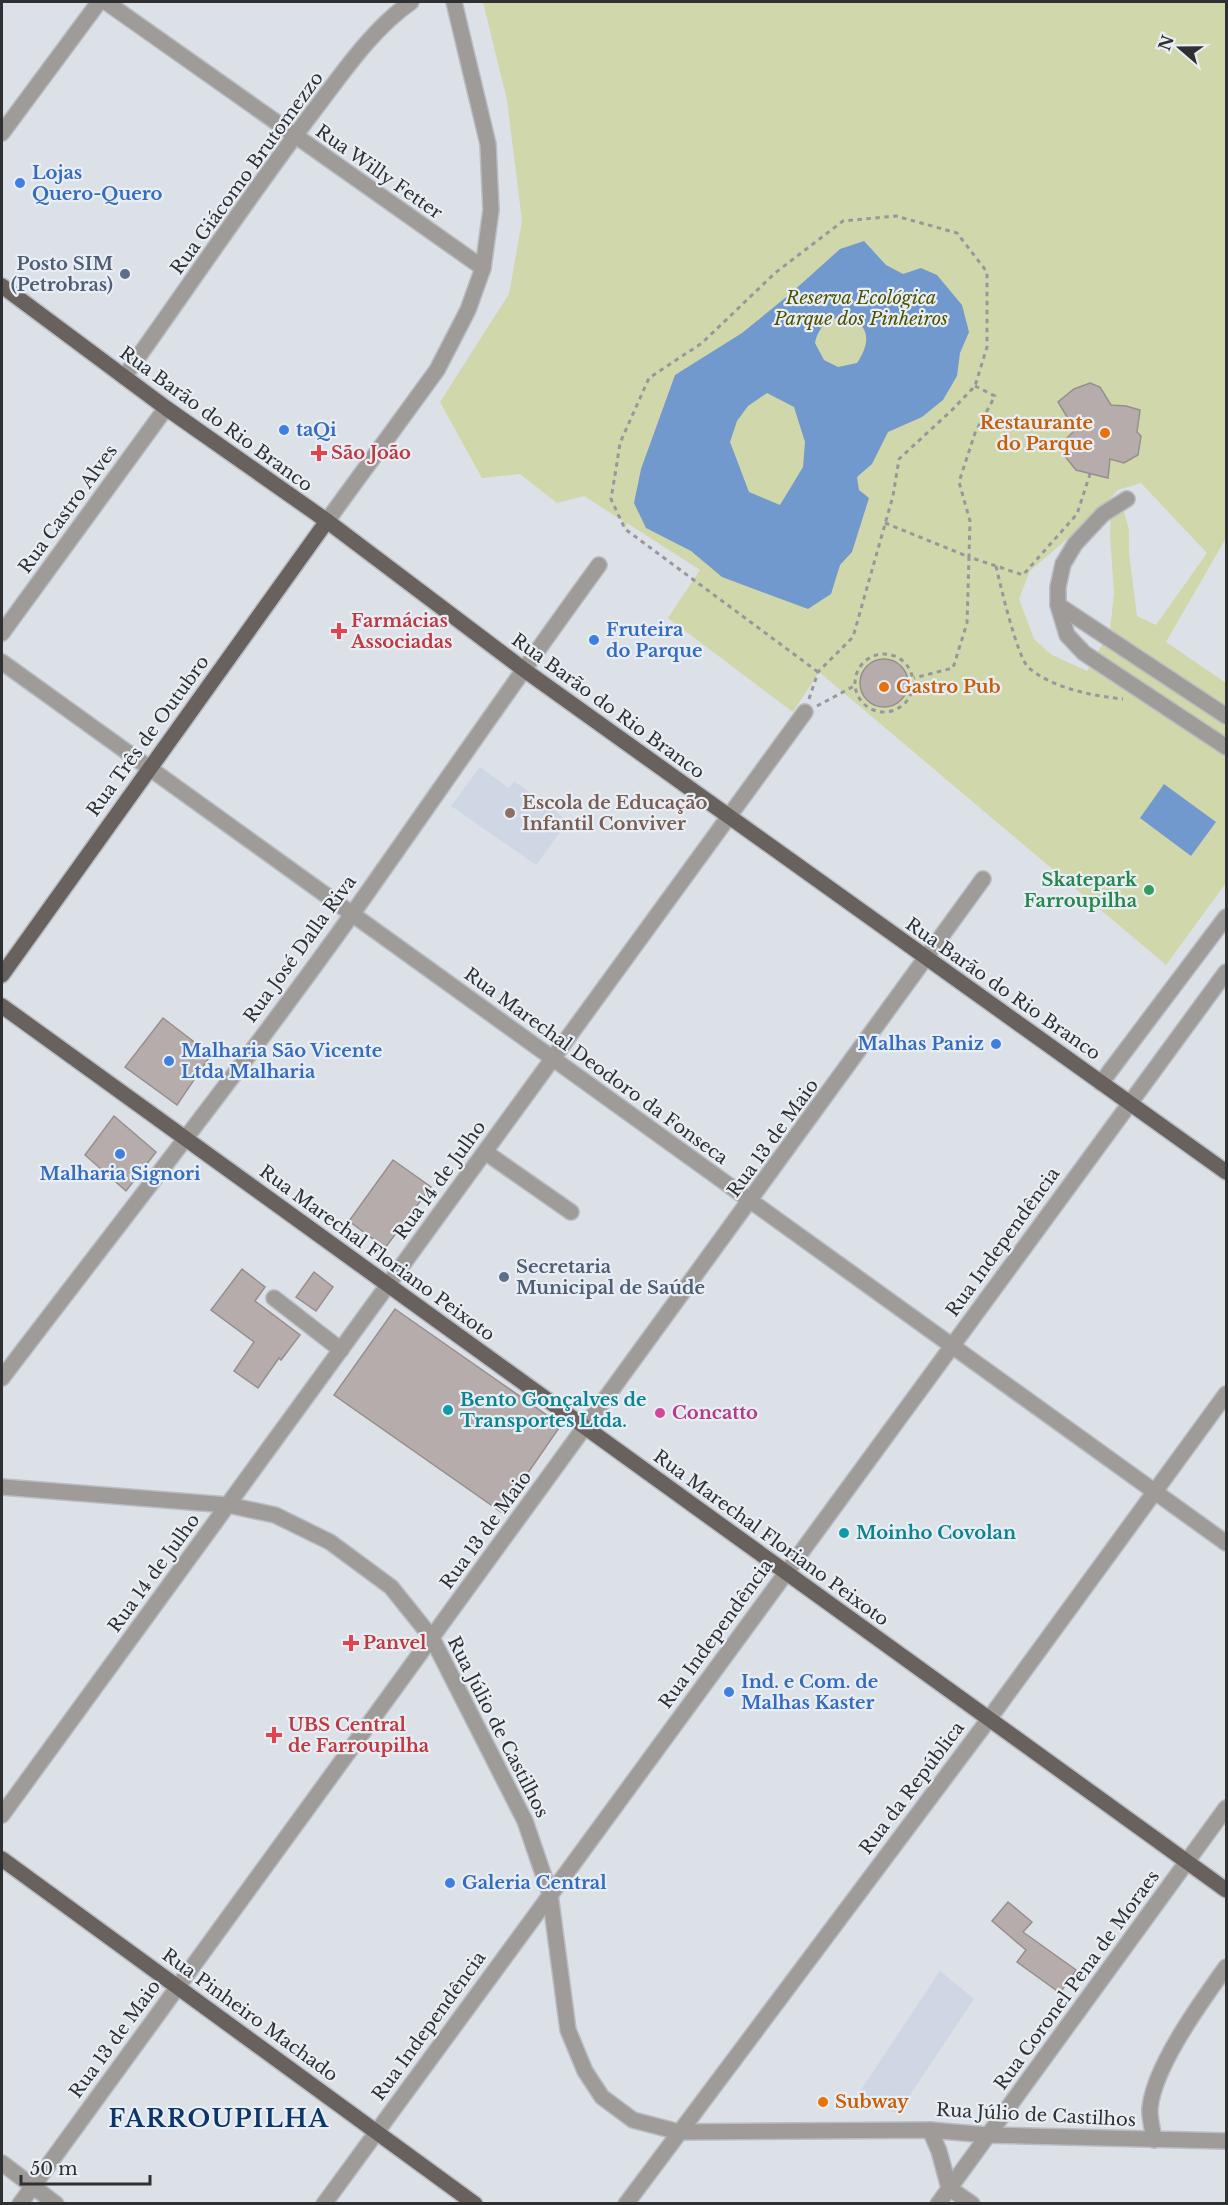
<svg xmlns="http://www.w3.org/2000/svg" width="1228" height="2205" font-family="'Libre Baskerville',serif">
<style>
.built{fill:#cfd7e5}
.green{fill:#d0d7aa;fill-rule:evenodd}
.water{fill:#7299ce;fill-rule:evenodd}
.building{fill:#b5acab;stroke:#978f8e;stroke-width:1.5}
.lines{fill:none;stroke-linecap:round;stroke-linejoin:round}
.minor-casing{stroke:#b9bdc3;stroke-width:18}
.major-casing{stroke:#b9bdc3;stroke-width:18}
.path{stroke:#95989d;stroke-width:3;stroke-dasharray:4.5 4.5;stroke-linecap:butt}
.minor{stroke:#9e9b99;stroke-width:15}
.major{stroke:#68615e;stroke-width:15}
.shop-dot{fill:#3f7fe0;stroke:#e9eef5;stroke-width:2}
.service-dot{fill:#5c6f8a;stroke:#e9eef5;stroke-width:2}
.food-dot{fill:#e8710a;stroke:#e9eef5;stroke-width:2}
.health-dot{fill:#e0444e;stroke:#e9eef5;stroke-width:2}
.education-dot{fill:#8d6e63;stroke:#e9eef5;stroke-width:2}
.leisure-dot{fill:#2e9e5b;stroke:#e9eef5;stroke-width:2}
.culture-dot{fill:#0f9aa8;stroke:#e9eef5;stroke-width:2}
.hotel-dot{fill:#d1479c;stroke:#e9eef5;stroke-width:2}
.labels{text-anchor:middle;stroke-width:4.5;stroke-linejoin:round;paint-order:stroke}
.street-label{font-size:18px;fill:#2e3032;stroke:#e9eef5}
.shop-label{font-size:18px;font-weight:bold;fill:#366cbe;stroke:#e9eef5;text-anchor:start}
.service-label{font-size:18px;font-weight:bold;fill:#4e5e75;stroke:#e9eef5;text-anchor:end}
.park-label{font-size:18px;font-style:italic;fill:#4b5200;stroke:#e9eef5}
.food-label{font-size:18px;font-weight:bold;fill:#c56008;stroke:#e9eef5;text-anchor:start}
.health-label{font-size:18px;font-weight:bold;fill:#be3a42;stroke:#e9eef5;text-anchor:start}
.education-label{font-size:18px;font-weight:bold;fill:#785e54;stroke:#e9eef5;text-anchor:start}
.leisure-label{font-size:18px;font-weight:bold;fill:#27864d;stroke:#e9eef5;text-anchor:end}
.culture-label{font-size:18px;font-weight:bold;fill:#0d838f;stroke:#e9eef5;text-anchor:start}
.hotel-label{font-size:18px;font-weight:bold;fill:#b23c85;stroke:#e9eef5;text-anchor:start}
.district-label{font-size:24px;font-weight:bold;letter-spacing:1.5px;fill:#0c3669;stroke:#e9eef5}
</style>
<rect width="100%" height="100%" fill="#dce0e7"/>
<g class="built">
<path d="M480,767L509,788L514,781L568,821L536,865L451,806Z"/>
<path d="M940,1971L974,1999L898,2113L853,2102Z"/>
</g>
<path class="green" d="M483,2H1226V538L1166,642L1226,683V883L1166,965L819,672L793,712L668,618L700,570L627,523L625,529L623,521L584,496L557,503L520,474L482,478L440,402L509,294L522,221L507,100ZM1141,483L1207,553L1156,625L1137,616L1129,554V530L1124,512L1111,515L1110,536L1114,593L1110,631L1087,671L1052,655L1034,639L1019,599L1030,571L1095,515L1118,490Z"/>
<g class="water">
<path d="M864,241L886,265L903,274L921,268L937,275L962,305L969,332L960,353L957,376L943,400L922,417L888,432L872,464L857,477L859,490L869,498L852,552L840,565L831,594L808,609L722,577L691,551L646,528L634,503L641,469L675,375L742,333L790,294L840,249ZM844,316C871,324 871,342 857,363L838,367L824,360L815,343C819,326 827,320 844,316ZM767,393L794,407L805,442L803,467L780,505L749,492L730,442L737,421L748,406Z"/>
<path d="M1164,784L1216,822L1191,856L1140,818Z"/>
</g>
<g class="building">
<path d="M1090,383L1100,387L1111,405L1126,406L1140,410L1137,432L1141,436L1138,455L1124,463L1110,459L1108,478L1076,470L1064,455L1065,440L1075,430L1058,402L1074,389Z"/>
<circle cx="884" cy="683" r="24"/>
<path d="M163,1018L211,1055L177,1105L125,1067Z"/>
<path d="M114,1116L156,1152L126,1191L85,1155Z"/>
<path d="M393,1160L431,1187L385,1248L349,1221Z"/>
<path d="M242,1269L265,1287L255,1301L300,1335L281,1360L279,1358L258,1388L234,1371L254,1342L211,1310Z"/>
<path d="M314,1272L333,1287L316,1311L296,1297Z"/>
<path d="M395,1309L561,1425L501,1512L334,1395Z"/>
<path d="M1008,1902L1032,1922L1023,1932L1076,1970L1060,1993L1017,1962L1026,1950L992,1921Z"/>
</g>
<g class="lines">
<defs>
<g id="minor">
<path d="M106,2L483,268"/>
<path d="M2,133L99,2"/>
<path d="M124,377C187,289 247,199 312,113C342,74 371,30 411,2"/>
<path d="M1127,499L1103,514L1075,544L1063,564L1058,587V605L1067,635L1084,653L1226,747"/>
<path d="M327,521L437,370L468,310L483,268L491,210L488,144L454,2"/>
<path d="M1058,605L1226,716"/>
<path d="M2,633L166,408"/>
<path d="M2,662L1226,1543"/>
<path d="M1101,1083L1226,917"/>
<path d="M485,1152L571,1212"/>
<path d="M274,1298L341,1350"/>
<path d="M2,1378C119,1224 240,1071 353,913C435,797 515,680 599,565"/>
<path d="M2,1487L228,1505L275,1515L330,1542L391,1587L432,1638L525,1821L550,1894L568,2030L585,2071L602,2097L633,2120L679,2132L930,2130L988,2135L1226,2141"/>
<path d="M2,1815L805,712"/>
<path d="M930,2130L939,2151L949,2188L972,2204"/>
<path d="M1154,2140C1153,2130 1149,2118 1150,2108C1154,2066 1202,2001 1226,1967"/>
<path d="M2,2163L56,2204"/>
<path d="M20,2204L983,879"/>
<path d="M324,2204L1226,972"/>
<path d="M626,2204L989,1719L1226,1394"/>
<path d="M938,2204L1226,1808"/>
</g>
<g id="major">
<path d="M2,286L166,408L327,521L523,669L1226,1172"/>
<path d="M2,975L327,521"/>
<path d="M2,1006L1226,1890"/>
<path d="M2,1859L475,2204"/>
</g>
</defs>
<use href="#minor" class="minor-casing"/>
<use href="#major" class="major-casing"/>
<g class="path">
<path d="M975,386L995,396L975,433L959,482L970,521L969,557L1023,575L1077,514L1090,474"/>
<path d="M885,523L969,557L967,623L953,668L914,678"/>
<path d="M996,566C1000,584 1017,656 1028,667C1051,688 1093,696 1123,699"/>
<circle cx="884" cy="683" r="29"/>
<path d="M809,699L818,672L853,637L893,496L899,459L952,410L975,386L987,347V272L957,233L896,216L843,221L775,273L702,343L649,378L620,443L616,469L611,499L625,529L818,672"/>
<path d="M817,706L856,685"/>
</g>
<use href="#minor" class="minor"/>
<use href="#major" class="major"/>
</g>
<g class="shop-dot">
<circle cx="20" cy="183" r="6"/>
<circle cx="284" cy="430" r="6"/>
<circle cx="594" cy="640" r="6"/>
<circle cx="996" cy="1044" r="6"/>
<circle cx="169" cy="1061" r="6"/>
<circle cx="120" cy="1154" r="6"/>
<circle cx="729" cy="1692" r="6"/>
<circle cx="450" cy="1883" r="6"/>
</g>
<g class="service-dot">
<circle cx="125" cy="274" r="6"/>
<circle cx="504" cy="1277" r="6"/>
</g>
<g class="food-dot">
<circle cx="1105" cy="433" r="6"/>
<circle cx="884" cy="687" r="6"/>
<circle cx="823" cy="2102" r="6"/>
</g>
<g class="health-dot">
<path d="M316 444h6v6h6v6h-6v6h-6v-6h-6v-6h6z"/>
<path d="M336 622h6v6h6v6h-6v6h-6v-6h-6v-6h6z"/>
<path d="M348 1634h6v6h6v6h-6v6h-6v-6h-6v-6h6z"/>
<path d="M271 1726h6v6h6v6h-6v6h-6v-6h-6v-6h6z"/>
</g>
<circle class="education-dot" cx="510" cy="813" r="6"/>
<circle class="leisure-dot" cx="1149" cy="890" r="6"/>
<g class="culture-dot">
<circle cx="448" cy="1410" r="6"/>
<circle cx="844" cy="1533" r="6"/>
</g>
<circle class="hotel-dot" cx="660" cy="1413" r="6"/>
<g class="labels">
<g class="street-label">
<text transform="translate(379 172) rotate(35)" y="6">Rua Willy Fetter</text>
<text transform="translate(247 173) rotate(-54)" y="6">Rua Giácomo Brutomezzo</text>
<text transform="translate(216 419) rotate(36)" y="6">Rua Barão do Rio Branco</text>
<text transform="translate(68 509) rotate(-54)" y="6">Rua Castro Alves</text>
<text transform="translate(608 706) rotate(36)" y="6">Rua Barão do Rio Branco</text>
<text transform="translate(148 736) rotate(-54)" y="6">Rua Três de Outubro</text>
<text transform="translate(300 949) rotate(-54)" y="6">Rua José Dalla Riva</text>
<text transform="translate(1003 989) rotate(35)" y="6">Rua Barão do Rio Branco</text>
<text transform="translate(596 1066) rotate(36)" y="6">Rua Marechal Deodoro da Fonseca</text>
<text transform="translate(773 1138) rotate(-54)" y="6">Rua 13 de Maio</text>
<text transform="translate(440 1180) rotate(-54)" y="6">Rua 14 de Julho</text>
<text transform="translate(1003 1242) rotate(-54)" y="6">Rua Independência</text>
<text transform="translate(377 1253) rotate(36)" y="6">Rua Marechal Floriano Peixoto</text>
<text transform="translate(486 1530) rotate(-54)" y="6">Rua 13 de Maio</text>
<text transform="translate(771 1538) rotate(36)" y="6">Rua Marechal Floriano Peixoto</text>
<text transform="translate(154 1573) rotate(-54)" y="6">Rua 14 de Julho</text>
<text transform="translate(716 1634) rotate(-54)" y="6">Rua Independência</text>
<text transform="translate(498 1727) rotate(63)" y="6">Rua Júlio de Castilhos</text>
<text transform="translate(912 1788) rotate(-53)" y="6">Rua da República</text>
<text transform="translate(1077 1980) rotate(-54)" y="6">Rua Coronel Pena de Moraes</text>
<text transform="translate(250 2015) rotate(36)" y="6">Rua Pinheiro Machado</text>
<text transform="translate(429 2026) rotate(-54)" y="6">Rua Independência</text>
<text transform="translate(115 2039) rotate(-54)" y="6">Rua 13 de Maio</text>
<text transform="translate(1036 2115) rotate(3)" y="6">Rua Júlio de Castilhos</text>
</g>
<g class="shop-label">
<text x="32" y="179">Lojas<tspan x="32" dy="21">Quero-Quero</tspan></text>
<text x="296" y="436">taQi</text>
<text x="606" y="636">Fruteira<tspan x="606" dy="21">do Parque</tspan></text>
<text x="984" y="1050" text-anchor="end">Malhas Paniz</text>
<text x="181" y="1057">Malharia São Vicente<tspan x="181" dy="21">Ltda Malharia</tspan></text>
<text x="120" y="1180" text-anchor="middle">Malharia Signori</text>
<text x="741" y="1688">Ind. e Com. de<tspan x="741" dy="21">Malhas Kaster</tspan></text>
<text x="462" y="1889">Galeria Central</text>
</g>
<g class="service-label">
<text x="113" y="270">Posto SIM<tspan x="113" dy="21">(Petrobras)</tspan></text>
<text x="516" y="1273" text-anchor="start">Secretaria<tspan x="516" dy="21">Municipal de Saúde</tspan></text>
</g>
<g class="park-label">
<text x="861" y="304">Reserva Ecológica<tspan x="861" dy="21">Parque dos Pinheiros</tspan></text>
</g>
<g class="food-label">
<text x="1093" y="429" text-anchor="end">Restaurante<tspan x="1093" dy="21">do Parque</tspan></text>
<text x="896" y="693">Gastro Pub</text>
<text x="835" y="2108">Subway</text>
</g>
<g class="health-label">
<text x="331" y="459">São João</text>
<text x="351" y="627">Farmácias<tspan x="351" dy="21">Associadas</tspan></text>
<text x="363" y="1649">Panvel</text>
<text x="288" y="1731">UBS Central<tspan x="288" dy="21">de Farroupilha</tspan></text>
</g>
<g class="education-label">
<text x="522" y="809">Escola de Educação<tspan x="522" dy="21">Infantil Conviver</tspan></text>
</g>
<g class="leisure-label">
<text x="1137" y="886">Skatepark<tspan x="1137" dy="21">Farroupilha</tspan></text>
</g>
<g class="culture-label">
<text x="460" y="1406">Bento Gonçalves de<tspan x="460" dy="21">Transportes Ltda.</tspan></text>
<text x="856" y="1539">Moinho Covolan</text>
</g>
<g class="hotel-label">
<text x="672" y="1419">Concatto</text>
</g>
<g class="district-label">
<text x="219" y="2127">FARROUPILHA</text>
</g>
</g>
<rect width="1228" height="2205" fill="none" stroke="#2e3032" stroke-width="6"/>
<g transform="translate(1180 48) rotate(290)" stroke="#e9eef5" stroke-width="4.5" paint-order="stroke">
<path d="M0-4.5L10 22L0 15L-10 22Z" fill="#2e3032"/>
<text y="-9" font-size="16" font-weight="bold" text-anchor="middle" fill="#2e3032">N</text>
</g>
<path d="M21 2175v9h129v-9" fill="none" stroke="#2e3032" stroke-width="3"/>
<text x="30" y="2175" font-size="18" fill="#2e3032" stroke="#e9eef5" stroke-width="4.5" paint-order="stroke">50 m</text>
</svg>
